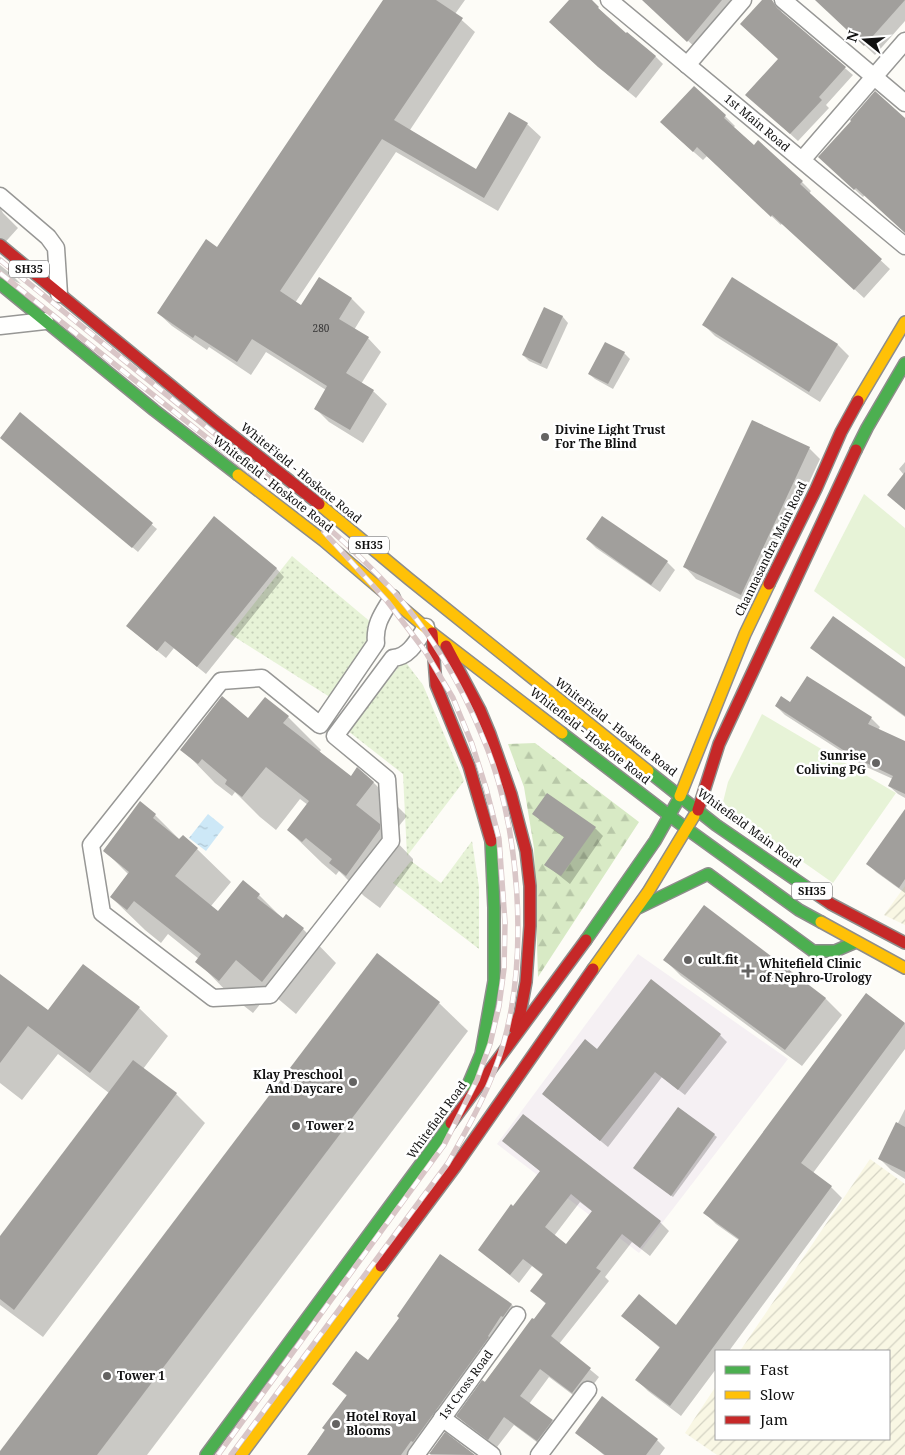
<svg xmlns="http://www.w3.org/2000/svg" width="905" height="1455" font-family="'Noto Serif',serif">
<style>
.industrial{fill:#f5f0f3}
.farmland{fill:url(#farmland-furrows)}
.grass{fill:#e7f3d7}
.forest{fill:url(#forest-firs)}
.park{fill:url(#park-dots)}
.water{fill:url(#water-ripples)}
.shadow{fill:#0003;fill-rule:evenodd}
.building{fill:#a19f9c;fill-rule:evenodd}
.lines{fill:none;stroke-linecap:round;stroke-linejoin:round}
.street-casing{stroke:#979795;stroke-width:19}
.fast-casing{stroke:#8e8d8b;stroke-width:14}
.slow-casing{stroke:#8e8d8b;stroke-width:14}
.jam-casing{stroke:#8e8d8b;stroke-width:14}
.street{stroke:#fffffe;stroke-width:16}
.fast{stroke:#4caf50;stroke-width:11}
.slow{stroke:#ffc107;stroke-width:11}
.jam{stroke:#c62828;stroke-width:11}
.rail-casing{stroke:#d9c6c7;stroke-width:5.5}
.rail{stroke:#fff;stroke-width:4;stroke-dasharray:11;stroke-linecap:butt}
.poi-dot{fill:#646362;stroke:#fff;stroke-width:2}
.labels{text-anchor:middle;stroke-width:5;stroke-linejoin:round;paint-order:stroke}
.number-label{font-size:10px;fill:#353434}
.shield{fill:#fff;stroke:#585858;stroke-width:1}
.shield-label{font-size:11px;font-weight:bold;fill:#111}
.street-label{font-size:12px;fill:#111;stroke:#fff}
.poi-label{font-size:12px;font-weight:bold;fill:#111;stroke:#fff;text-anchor:start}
</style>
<defs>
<pattern id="farmland-furrows" width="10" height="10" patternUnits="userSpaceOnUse" patternTransform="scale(1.25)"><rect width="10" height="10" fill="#f9f7e4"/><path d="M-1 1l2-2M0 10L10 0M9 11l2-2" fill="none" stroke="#d4d3c3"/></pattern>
<pattern id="forest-firs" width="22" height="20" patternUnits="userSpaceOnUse" patternTransform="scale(1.25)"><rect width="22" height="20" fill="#d8eac5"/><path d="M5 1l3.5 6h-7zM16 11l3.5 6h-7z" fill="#b8c8a8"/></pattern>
<pattern id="park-dots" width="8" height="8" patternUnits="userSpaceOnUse" patternTransform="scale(1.25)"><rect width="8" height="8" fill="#e7f3d7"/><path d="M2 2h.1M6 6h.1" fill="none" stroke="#c5cfb8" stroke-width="1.8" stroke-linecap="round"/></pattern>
<pattern id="water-ripples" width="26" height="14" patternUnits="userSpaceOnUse" patternTransform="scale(1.25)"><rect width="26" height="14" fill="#cde8f7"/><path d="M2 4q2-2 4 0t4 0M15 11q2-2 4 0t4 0" fill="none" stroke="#afc6d3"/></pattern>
</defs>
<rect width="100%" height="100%" fill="#fdfcf7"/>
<path class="industrial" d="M638,954L788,1059L639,1253L497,1144Z"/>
<g class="farmland">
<path d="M905,886V925L884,915Z"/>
<path d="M870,1159L905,1184V1455H717L685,1433L716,1386V1439H889V1351H740Z"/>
</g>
<g class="grass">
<path d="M864,494L905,528V659L814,591Z"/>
<path d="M762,714L896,793L833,883L735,814L723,802L728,782Z"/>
</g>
<path class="forest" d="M535,743L639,822L538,977L534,848L524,787L508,744Z"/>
<g class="park">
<path d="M292,556L373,624L369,650L333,699L230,634Z"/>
<path d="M404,660L423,685L464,781L407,856L403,774L348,731Z"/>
<path d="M472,841L479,887V949L393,883L411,861L441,883Z"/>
</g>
<path class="water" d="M208,814L224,827L206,851L189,838Z"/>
<g class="shadow">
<path d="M384,0H465L455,14L475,32L410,130L476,171L527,124L541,137L498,211L396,152L295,303L301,307L319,278L352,299L365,312L354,330L368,338L381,352L361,384L373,391L387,404L363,443L329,422L315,408L326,390L266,352L251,375L209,347L207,350L172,326L158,313L218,249Z"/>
<path d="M571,0H590L626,35L655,56L663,64L636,98L608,75L558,30Z"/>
<path d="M656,0H736L696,48L658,14Z"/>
<path d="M764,0H771L781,10L783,15L853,75L826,105L829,108L798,141L755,102L780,59Z"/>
<path d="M816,0H905V21L875,55Z"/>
<path d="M694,87L725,116L735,126L733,128L754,147L758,142L802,182L811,191L809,194L890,269L864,298L782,223L781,225L707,156L703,160L671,132Z"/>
<path d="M905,119V232L865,195L863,197L828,165Z"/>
<path d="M0,207L3,213L18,228L0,248Z"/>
<path d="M0,265L11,274L21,284L14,281L0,286Z"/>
<path d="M732,279L838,345L849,356L820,402L715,336L704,325Z"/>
<path d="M545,309L563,317L568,323L547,369L529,361L523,355Z"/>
<path d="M624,353L630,359L613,389L595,379L589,374Z"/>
<path d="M20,414L157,529L138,552L1,437Z"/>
<path d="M809,448L820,459L752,605L696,579L685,567Z"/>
<path d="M905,462V510L888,495L904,475L899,469Z"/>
<path d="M587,539L667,562L675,570L660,592L596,548Z"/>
<path d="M276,568L284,577L206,674L174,648L166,658L127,626Z"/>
<path d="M812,648L905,668V717L822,657Z"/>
<path d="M791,703L871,718L880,727L878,730L905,743V798L898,794L889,786L893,779L864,766L785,715L776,706Z"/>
<path d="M288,717L321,750L319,753L351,777L373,782L407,816L391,836L413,859V863L380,908L364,896L339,871L336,875L322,863L288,830L308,805L300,799L276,830L260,817L235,792L232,796L215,783L182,749L249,719Z"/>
<path d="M140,803L155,815L180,840L197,849L231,882L211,906L219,913L243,882L259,895L284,920L286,916L303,929L336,963L296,1014L270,992L253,1013L230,995L197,961L199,959L168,934L161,943L145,930L111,897L128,874L104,850Z"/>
<path d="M905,811V893L876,872L868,864Z"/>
<path d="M534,814L595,828L603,836L570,884L546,865L565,838L542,822Z"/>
<path d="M665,960L825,998L842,1015L802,1066L681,976Z"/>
<path d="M0,975L48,1012L139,1008L168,1036L143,1069L176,1094L205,1123L43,1337L0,1305V1238L109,1093L58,1054L22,1100L0,1083Z"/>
<path d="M866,995L905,1024V1049L813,1173L831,1187L842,1198L729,1351H716V1369L681,1416L648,1391L637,1380L660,1348L623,1316L677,1326L740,1241L716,1224L705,1213Z"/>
<path d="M439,1003L468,1031L147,1455H0Z"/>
<path d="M720,1035L727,1042L685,1095L662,1077L608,1147L543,1094L597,1050Z"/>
<path d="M679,1108L717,1137L673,1197L637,1170Z"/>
<path d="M905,1109V1179L891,1170L880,1159Z"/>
<path d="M523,1115L660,1222L669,1231L650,1256L632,1242L605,1277L609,1281L559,1344L599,1377L581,1401L549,1377L529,1404L561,1430L546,1449L514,1425L497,1447L467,1425L458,1416L546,1304L532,1291L543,1275L532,1266L519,1283L480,1250L541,1172L504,1141ZM580,1202L593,1212L566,1246L554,1236Z"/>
<path d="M441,1255L512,1305L520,1313L418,1455H308L347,1396L333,1384L369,1361L400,1318Z"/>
<path d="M577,1433L657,1440L665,1448L660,1455H604Z"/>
<path d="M445,1434L473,1455H430Z"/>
</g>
<g class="building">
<path d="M383,0H436L463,18L394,120L476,169L509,112L528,123L484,198L382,139L280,291L301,305L319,277L352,298L339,319L369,337L346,373L374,390L350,430L314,409L327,386L252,339L237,362L195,335L193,338L157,313L206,239L217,247Z"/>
<path d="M569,0H592L599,7L598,8L626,33L627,32L656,56L628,91L598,67L549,22Z"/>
<path d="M642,0H722L687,42Z"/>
<path d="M762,0H772L777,8L846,67L819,97L822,100L790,134L745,95L778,59L740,24Z"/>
<path d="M815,0H905L864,46Z"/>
<path d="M694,86L726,115L724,118L754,145L758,140L783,163L803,181L800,184L882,259L854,290L772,215L771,217L697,147L693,152L660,122Z"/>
<path d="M875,91L905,118V233L856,188L854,190L818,157L851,121L850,120Z"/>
<path d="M732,277L838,344L809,392L702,325Z"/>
<path d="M544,307L563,316L541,364L522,355Z"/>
<path d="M605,342L625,352L608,384L588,374Z"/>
<path d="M20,412L153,523L132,548L0,438Z"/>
<path d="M752,420L810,447L741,595L683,567Z"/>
<path d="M905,472V510L887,495Z"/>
<path d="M214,516L277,568L197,667L165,641L157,651L126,626Z"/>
<path d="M602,516L668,561L651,585L586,539Z"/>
<path d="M833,616L905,667V716L810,648Z"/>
<path d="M807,676L872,717L868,724L905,741V794L888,786L893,776L854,757L775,706L781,696L790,702Z"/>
<path d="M222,696L248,718L265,697L289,716L283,723L351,776L357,767L374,782L356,805L380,824V829L346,876L329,863L332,859L306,838L302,842L287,830L309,801L266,767L242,797L225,784L227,780L202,759L198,764L180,750Z"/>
<path d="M547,793L596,827L561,876L544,865L564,837L532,814Z"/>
<path d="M140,801L156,814L153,818L179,839L183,835L198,848L175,876L218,911L243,880L260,894L257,898L283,918L286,914L304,928L262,982L236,960L219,981L195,962L201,954L134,901L127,910L110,897L129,872L103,851Z"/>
<path d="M905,809V879L899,888L866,864Z"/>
<path d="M704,905L826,998L785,1050L663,960Z"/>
<path d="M377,953L440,1002L97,1455H0V1451Z"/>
<path d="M83,964L140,1007L90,1073L28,1026L0,1063V974L48,1010Z"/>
<path d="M651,979L721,1034L678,1090L655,1072L600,1141L542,1094L585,1039L597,1049Z"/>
<path d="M866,993L905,1023L801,1163L832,1186L670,1406L635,1380L660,1347L621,1316L639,1294L676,1325L739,1239L703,1213Z"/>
<path d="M133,1060L177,1093L14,1310L0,1299V1236Z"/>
<path d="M678,1107L715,1134L671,1196L633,1168Z"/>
<path d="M523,1114L661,1221L640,1248L622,1234L596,1268L601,1271L551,1336L591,1368L572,1393L540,1369L520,1396L553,1420L537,1441L504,1417L488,1440L456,1416L482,1380L485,1382L532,1318L534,1319L546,1303L530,1291L543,1274L523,1259L510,1275L478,1250L511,1204L513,1206L540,1171L502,1141ZM571,1194L592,1211L566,1244L545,1227Z"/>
<path d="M896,1122L905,1127V1172L878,1159Z"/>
<path d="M440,1254L512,1304L503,1317L501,1316L488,1336L489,1337L413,1442L411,1441L401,1455H307L325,1430L322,1428L347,1395L332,1384L356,1351L368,1360L399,1318L397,1316Z"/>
<path d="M602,1396L658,1439L646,1455H605L575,1433Z"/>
<path d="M445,1432L475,1455H474L429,1454Z"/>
</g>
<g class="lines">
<defs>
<g id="street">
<path d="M609,0L905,246"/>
<path d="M783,0L905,103"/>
<path d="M687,65L743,0"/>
<path d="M802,160L905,41"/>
<path d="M0,196L48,237L56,248L59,294"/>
<path d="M0,326L45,321"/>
<path d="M392,598C383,613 374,624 376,643L320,725L262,678L221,681L91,845L102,913L213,998L270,995L391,841L387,779L335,736L393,658C410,657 418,639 426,627"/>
<path d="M442,1418L492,1455"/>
<path d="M416,1455L517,1315"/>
<path d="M539,1455L588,1390"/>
</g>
<g id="fast">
<path d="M0,284L154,410L238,475"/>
<path d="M856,450L867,428L905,363"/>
<path d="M562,733L687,829L799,910L821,922"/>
<path d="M648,771L716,825L809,889"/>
<path d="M638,908L708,874L813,951H835L856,942"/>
<path d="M586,940L655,841L677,802"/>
<path d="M468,1085L481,1054L494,981V908L491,841"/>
<path d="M206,1455L451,1123"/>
</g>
<g id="slow">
<path d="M858,401L905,322"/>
<path d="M238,475L324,541L432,633L562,733"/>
<path d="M319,504L409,579L648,771"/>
<path d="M680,796L745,634L769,584"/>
<path d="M821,922L905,968"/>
<path d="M593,969L648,892L694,816"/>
<path d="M241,1455L381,1266"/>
</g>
<g id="jam">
<path d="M0,245L214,421L319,504"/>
<path d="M769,584L816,489L841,432L858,401"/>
<path d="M432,633L436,685L469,766L491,841"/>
<path d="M446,646L480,710L490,734L511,794L526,851L530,886V926L526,982L520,1014L514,1028"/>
<path d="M698,810L719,744L856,450"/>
<path d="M809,889L831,904L905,943"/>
<path d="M451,1123L586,940"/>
<path d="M381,1266L455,1167L593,969"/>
</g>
</defs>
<use href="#street" class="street-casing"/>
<use href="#fast" class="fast-casing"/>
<use href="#slow" class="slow-casing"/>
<use href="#jam" class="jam-casing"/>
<use href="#street" class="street"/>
<use href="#fast" class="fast"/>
<use href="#slow" class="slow"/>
<use href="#jam" class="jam"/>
<defs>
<g id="rail">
<path d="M0,260C75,321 150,381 225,442C284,490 344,537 395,593C432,635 462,686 483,738C520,825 529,955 503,1045C491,1087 469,1126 448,1163L231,1455"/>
<path d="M0,273L270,488"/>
<path d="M218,1455L444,1145L477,1080L490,1044L499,1006L504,969L505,923L499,839L486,788L472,744L453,698L425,651L387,601L324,532"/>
</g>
</defs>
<use href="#rail" class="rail-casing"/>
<use href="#rail" class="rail"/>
</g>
<g class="poi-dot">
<circle cx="545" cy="437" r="5"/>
<circle cx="876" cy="763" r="5"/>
<circle cx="688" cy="960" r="5"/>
<path d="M745.5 963.5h5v5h5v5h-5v5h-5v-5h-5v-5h5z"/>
<circle cx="353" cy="1082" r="5"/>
<circle cx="296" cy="1126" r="5"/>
<circle cx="107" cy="1376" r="5"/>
<circle cx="336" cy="1424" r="5"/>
</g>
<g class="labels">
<g class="number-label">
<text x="321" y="332">280</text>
</g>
<g class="shield">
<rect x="9" y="260.5" width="40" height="17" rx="4"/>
<rect x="349" y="536.5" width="40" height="17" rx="4"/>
<rect x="792" y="882.5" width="40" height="17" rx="4"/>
</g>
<g class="shield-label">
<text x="29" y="273">SH35</text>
<text x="369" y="549">SH35</text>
<text x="812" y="895">SH35</text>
</g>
<g class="street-label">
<text transform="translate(757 123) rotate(40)" y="4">1st Main Road</text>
<text transform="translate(301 473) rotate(39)" y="4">WhiteField - Hoskote Road</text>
<text transform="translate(273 484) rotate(38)" y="4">Whitefield - Hoskote Road</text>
<text transform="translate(771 549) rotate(-64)" y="4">Channasandra Main Road</text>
<text transform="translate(616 727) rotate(38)" y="4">WhiteField - Hoskote Road</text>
<text transform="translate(590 736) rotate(38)" y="4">Whitefield - Hoskote Road</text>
<text transform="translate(749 828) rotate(36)" y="4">Whitefield Main Road</text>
<text transform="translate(437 1120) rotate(-54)" y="4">Whitefield Road</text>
<text transform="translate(466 1385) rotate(-54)" y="4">1st Cross Road</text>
</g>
<g class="poi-label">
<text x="555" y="434">Divine Light Trust<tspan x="555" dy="14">For The Blind</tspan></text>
<text x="866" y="760" text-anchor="end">Sunrise<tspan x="866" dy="14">Coliving PG</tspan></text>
<text x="698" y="964">cult.fit</text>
<text x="759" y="968">Whitefield Clinic<tspan x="759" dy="14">of Nephro-Urology</tspan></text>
<text x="343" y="1079" text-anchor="end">Klay Preschool<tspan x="343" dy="14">And Daycare</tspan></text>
<text x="306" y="1130">Tower 2</text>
<text x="117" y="1380">Tower 1</text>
<text x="346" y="1421">Hotel Royal<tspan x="346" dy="14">Blooms</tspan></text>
</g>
</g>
<rect x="715" y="1350" width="175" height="90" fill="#ffffff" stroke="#a0a0a0"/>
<rect x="725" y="1366" width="25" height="8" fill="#4caf50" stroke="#a0a0a0"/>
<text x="760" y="1375" font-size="15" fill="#111111">Fast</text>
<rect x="725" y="1391" width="25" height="8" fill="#ffc107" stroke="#a0a0a0"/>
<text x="760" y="1400" font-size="15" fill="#111111">Slow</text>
<rect x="725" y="1416" width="25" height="8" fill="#c62828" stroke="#a0a0a0"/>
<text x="760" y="1425" font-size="15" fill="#111111">Jam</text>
<g transform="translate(865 40) rotate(287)" stroke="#ffffff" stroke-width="4" paint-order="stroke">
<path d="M0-4L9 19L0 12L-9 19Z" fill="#111111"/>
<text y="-8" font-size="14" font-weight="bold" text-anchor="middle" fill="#111111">N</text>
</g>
</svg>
